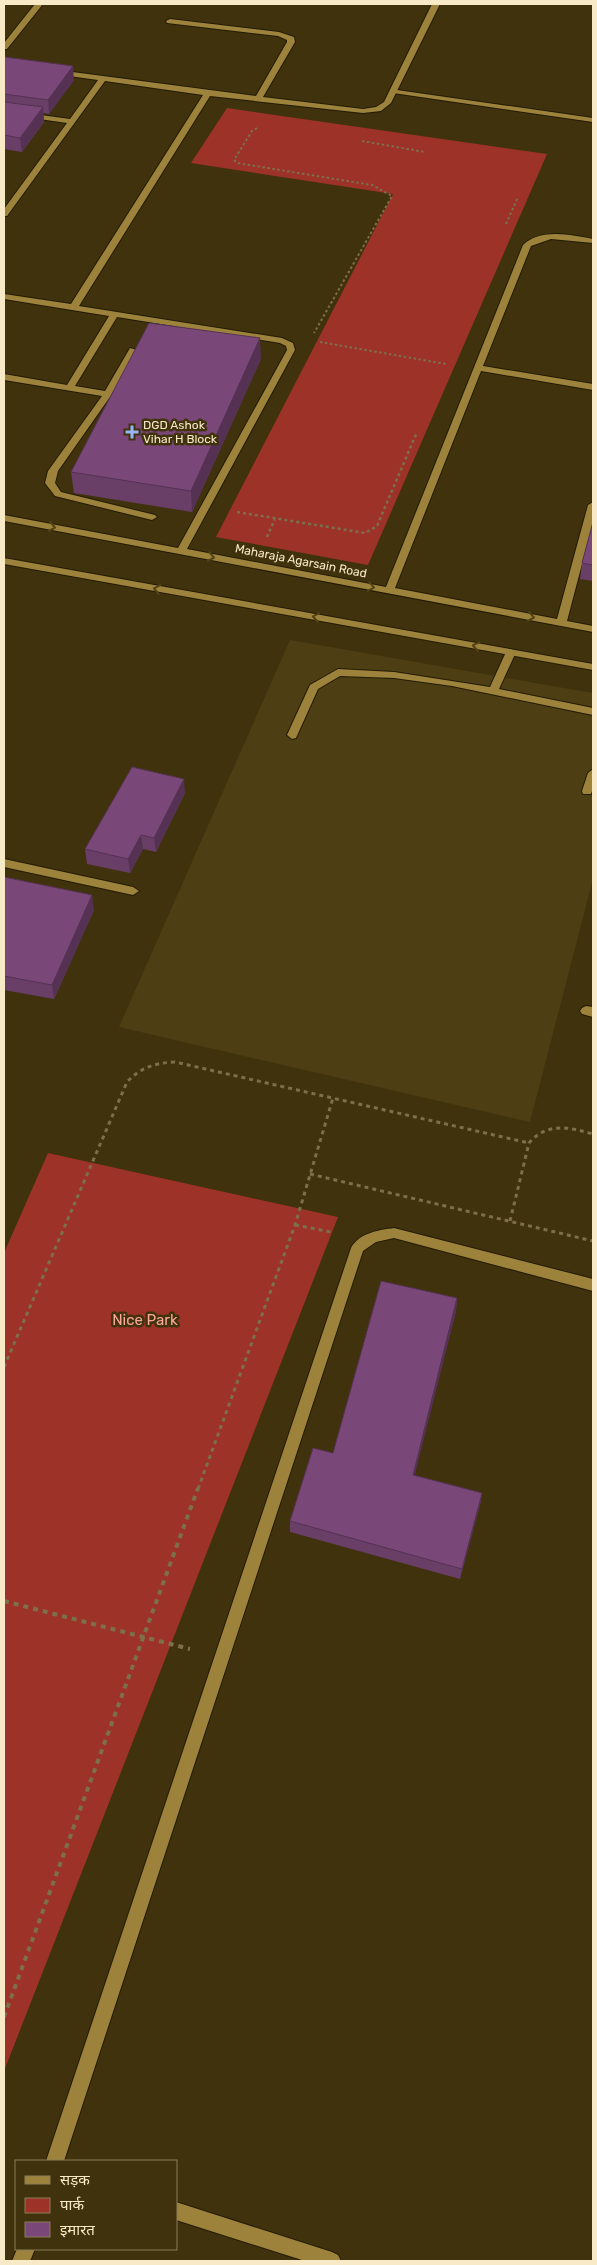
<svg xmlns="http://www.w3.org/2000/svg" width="597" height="2265" font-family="Rubik,'Noto Sans Devanagari',sans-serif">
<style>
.built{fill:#4d3e13}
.green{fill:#9d3229}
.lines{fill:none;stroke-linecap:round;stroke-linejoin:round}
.service-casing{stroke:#231b05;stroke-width:2}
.minor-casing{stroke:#231b05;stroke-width:2}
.path-far3{stroke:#7d6f4a;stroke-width:2;stroke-dasharray:2.5 2.5;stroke-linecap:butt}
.path-far2{stroke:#7d6f4a;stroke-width:2.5;stroke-dasharray:3 3;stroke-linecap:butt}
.path-far1{stroke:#7d6f4a;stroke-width:3;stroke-dasharray:4 4;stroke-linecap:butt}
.path{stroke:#7d6f4a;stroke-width:4;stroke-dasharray:5 5;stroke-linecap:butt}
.service{fill:#9c823b;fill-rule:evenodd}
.minor{fill:#9c823b;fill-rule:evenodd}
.wall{fill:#693e67}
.shaded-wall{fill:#553254}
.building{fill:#7a4878;stroke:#553254}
.oneway{stroke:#524215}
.poi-dot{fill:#9bb5fd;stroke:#40320c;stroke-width:2}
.labels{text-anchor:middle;stroke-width:5;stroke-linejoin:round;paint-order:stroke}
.far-poi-label{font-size:12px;fill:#f8eac7;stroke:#40320c;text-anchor:start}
.far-street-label{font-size:12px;fill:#f8eac7;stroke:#40320c}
.park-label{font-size:15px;fill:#fea79b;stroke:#40320c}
</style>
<rect width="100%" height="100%" fill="#40320c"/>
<path class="built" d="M290,640L593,693V879L530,1122L119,1027Z"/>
<g class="green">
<path d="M227,108L547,154L368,565L216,537L393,194L191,163Z"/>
<path d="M48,1153L338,1217L4,2071V1253Z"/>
</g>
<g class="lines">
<defs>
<g id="service">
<path d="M390,89L593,118V122L393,93H390Z"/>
<path d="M511,649L516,652L499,689L593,708V715L452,686L394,678L340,676L318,689L296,738L292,739L287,735L310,685L338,669L394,672L490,687L506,652Z"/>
<path d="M593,769L592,791L591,794H583L582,791L588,773Z"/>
</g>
<g id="minor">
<path d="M35,4H43L7,49H4V43Z"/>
<path d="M432,4H440L391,103L381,111L363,113L210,96L79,306L282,338L293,343L295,350L187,549L386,587L523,245C541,228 571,235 593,239V243L551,239L531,246L483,366L593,384V390L481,371L395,588L557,619L588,505L593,502V522L567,621L593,626V632L4,521V515L178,548L287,350L286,346L280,343L117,317L75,386L105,391L130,348L137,350L112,394L58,471L55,483L61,492L155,515L157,517L152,520L55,496L45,483L48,471L102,396L4,380V374L67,385L109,316L4,299V294L71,304L203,95L105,81L7,216H4V209L67,123L4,114V110L70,119L98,80L54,74L53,72L57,70L256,96L287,42V40L278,36L167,23L166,21L170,19L279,32L294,37L295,42L263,97L363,109L376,107L384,102Z"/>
<path d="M4,558L593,664V670L4,564Z"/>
<path d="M4,859L133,887L139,891L133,895L4,867Z"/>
<path d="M586,1006L593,1007V1017L582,1014L580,1011L582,1008Z"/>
<path d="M394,1228L593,1279V1291L394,1238L376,1242L363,1251L64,2161H46L351,1248C359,1233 379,1230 394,1228Z"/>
<path d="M176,2202L332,2252L338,2255L341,2261H305L176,2220Z"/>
<path d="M17,2249H35L30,2261H12Z"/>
</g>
</defs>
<use href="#service" class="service-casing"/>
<use href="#minor" class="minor-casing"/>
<g class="path-far3">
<path d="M257,128L252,131L234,160L237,163L372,185L392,196L314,333"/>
<path d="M362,141L425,152"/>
<path d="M506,224L518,197"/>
<path d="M320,342L446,364"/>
</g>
<g class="path-far2">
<path d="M237,512L365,533L377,526L417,432"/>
<path d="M267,537L275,519"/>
</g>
<g class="path-far1">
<path d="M310,1174L593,1241"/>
<path d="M510,1221L529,1143C547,1122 569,1127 593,1134"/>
<path d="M295,1225L331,1232"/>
<path d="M4,1367L127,1082C141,1067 155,1063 175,1062L529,1143"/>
<path d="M198,1489L295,1225L333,1098"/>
</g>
<g class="path">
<path d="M4,1601L190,1649"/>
<path d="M4,2017L198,1488"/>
</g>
<use href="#service" class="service"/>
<use href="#minor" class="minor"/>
</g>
<g class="wall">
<path d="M4,59L74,80L49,114L43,113L44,122L22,152L4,149Z"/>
<path d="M261,359L192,512L74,493L71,472Z"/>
<path d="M593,522V581L580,579L582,563Z"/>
<path d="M185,793L156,852L143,849L130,873L87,864L85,849Z"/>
<path d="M4,877L94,910L54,999L4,990Z"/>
<path d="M457,1298L456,1311L414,1475L482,1493L480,1505L460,1579L290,1532V1521L333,1453Z"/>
</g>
<g class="shaded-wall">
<path d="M73,66L74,80L49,114L48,100Z"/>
<path d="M43,107L44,122L22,152L20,138Z"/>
<path d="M260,338L261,359L192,512L191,491Z"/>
<path d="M184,779L185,793L156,852L154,838Z"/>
<path d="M141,835L143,849L130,873L128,859Z"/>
<path d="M92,895L94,910L54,999L52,985Z"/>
<path d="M457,1298L456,1311L412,1486L413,1475Z"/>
<path d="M482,1493L480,1505L460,1579L462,1569Z"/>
</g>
<g class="building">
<path d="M5,57L73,66L48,100L4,94V59Z"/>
<path d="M4,102L43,107L20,138L4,135Z"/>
<path d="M149,323L260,338L191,491L71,472Z"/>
<path d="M593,522V565L582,563Z"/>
<path d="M132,767L184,779L154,838L141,835L128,859L85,849Z"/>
<path d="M4,877L92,895L52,985L4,976Z"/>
<path d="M381,1281L457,1298L413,1475L482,1493L462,1569L290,1521L313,1448L333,1453Z"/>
</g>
<defs><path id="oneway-chevron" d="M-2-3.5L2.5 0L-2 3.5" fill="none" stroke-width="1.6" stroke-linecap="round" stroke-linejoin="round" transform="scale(1.25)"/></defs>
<g class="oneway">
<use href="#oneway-chevron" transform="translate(52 527) rotate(11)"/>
<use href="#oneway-chevron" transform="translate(211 557) rotate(11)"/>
<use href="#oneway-chevron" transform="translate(371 587) rotate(11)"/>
<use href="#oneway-chevron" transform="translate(157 589) rotate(-170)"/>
<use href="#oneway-chevron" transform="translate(316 617) rotate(-170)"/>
<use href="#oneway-chevron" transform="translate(531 617) rotate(11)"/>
<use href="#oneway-chevron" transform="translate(476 646) rotate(-170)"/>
</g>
<path class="poi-dot" d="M129.5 424.5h5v5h5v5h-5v5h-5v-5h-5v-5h5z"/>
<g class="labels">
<g class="far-poi-label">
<text x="143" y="429">DGD Ashok<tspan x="143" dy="14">Vihar H Block</tspan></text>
</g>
<g class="far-street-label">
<text transform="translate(301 561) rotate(11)" y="4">Maharaja Agarsain Road</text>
</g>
<g class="park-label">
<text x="145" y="1325">Nice Park</text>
</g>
</g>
<rect width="597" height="2265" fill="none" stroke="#f8eac7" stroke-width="10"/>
<rect x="15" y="2160" width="162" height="90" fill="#40320c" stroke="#8a7c57"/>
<rect x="25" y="2176" width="25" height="8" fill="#9c823b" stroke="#8a7c57"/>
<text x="60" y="2185" font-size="15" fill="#f8eac7">सड़क</text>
<rect x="25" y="2198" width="25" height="15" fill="#9d3229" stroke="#8a7c57"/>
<text x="60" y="2210" font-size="15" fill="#f8eac7">पार्क</text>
<rect x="25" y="2222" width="25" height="15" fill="#7a4878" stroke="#8a7c57"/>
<text x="60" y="2235" font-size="15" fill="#f8eac7">इमारत</text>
</svg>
